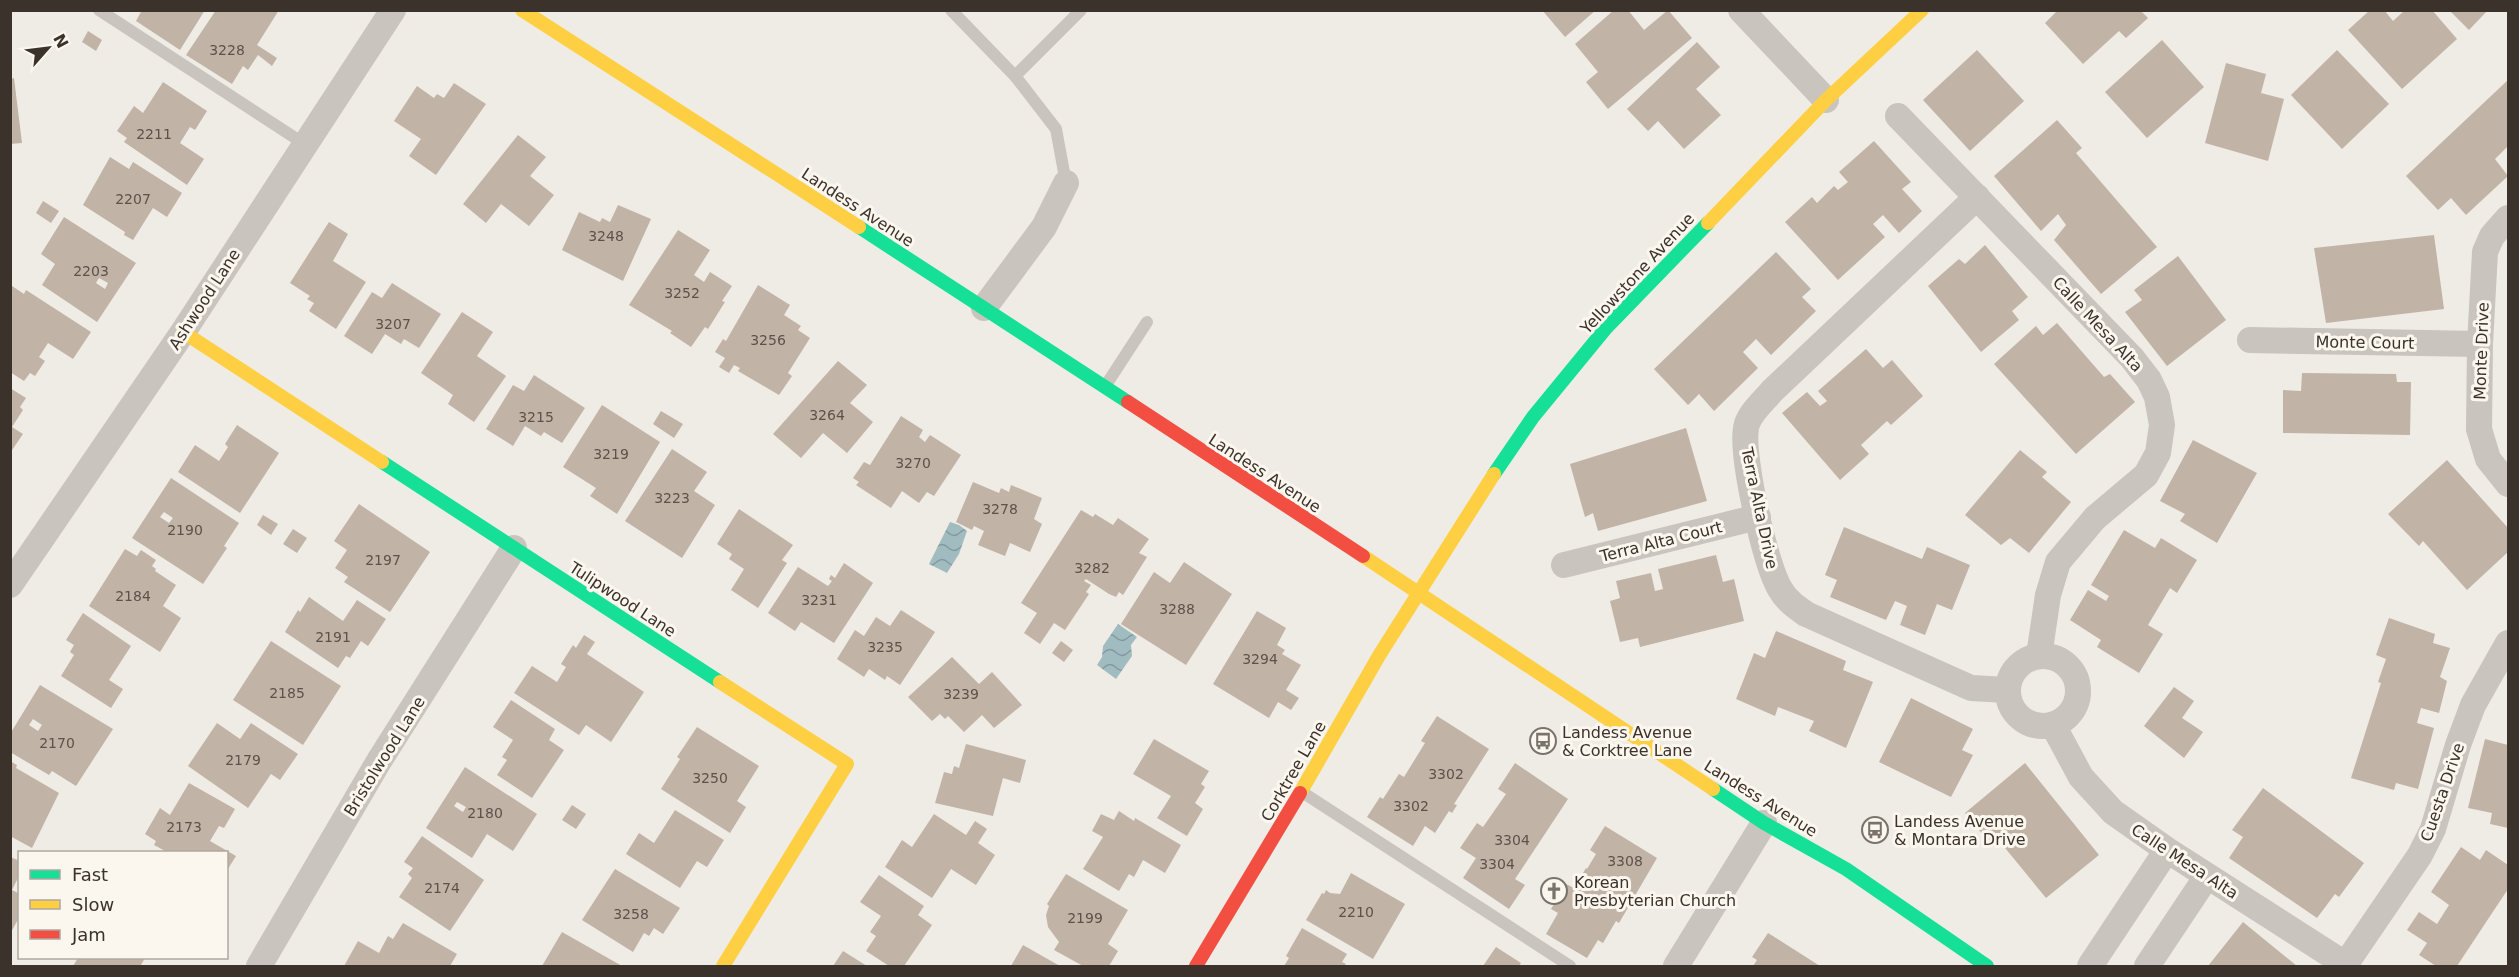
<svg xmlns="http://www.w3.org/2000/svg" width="2519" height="977" font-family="'DejaVu Sans',sans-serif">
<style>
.water{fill:url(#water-waves)}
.building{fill:#c2b3a7;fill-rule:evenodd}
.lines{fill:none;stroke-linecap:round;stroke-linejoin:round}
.lane{stroke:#c9c4bd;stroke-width:12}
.street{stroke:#c9c4bd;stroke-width:26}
.fast{stroke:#16e098;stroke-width:14}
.slow{stroke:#ffcf43;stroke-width:14}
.jam{stroke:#f24e42;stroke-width:14}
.labels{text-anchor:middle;stroke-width:6;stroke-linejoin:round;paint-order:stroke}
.number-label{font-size:14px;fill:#5c524a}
.street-label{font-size:16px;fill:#3a322b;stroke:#fbf6ee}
.poi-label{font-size:16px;fill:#3a322b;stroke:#fbf6ee;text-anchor:start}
</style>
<defs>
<pattern id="water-waves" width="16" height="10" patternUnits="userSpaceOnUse" patternTransform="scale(1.5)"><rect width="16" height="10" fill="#a1bcc1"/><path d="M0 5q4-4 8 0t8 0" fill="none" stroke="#84999d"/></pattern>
</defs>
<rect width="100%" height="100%" fill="#efece5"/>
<g class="water">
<path d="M950,522L959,525L967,531L959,554L947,573L929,564Z"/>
<path d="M1118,624L1137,637L1131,645L1132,656L1116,679L1097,665L1102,657L1103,646Z"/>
</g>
<g class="building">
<path d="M142,10H205L180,50L136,21Z"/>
<path d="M216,10H279L257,45L277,58L272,66L258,55L248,70L243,66L232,84L186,55Z"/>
<path d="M1542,10H1596L1565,37Z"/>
<path d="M1614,10H1628L1644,30L1668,10L1692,38L1608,109L1586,82L1598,72L1575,44Z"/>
<path d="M2058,10H2140L2148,18L2126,38L2119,31L2083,64L2045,23Z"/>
<path d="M2370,10H2384L2393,21L2405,10H2432L2457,39L2402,89L2348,30Z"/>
<path d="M2449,10H2488L2469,30Z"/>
<path d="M88,31L102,40L96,51L82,42Z"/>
<path d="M2162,40L2204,87L2147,138L2105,92Z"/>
<path d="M1697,42L1720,67L1696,89L1721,115L1684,149L1658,121L1648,131L1627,109Z"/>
<path d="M1977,50L2024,101L1970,151L1923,100Z"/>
<path d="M2337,50L2389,104L2342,149L2291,95Z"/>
<path d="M2226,63L2266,74L2261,93L2284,99L2268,161L2205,143Z"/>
<path d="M14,78L22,143L10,144V79Z"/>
<path d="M2508,80V146L2495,159L2508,176L2466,215L2451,198L2438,210L2406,176Z"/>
<path d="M163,82L207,111L195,130L190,127L180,143L204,159L187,185L124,142L127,138L117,131L134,106L143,113Z"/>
<path d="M454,83L486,104L436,175L409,156L421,139L394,121L417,86L434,98L437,94L444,98Z"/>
<path d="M2057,120L2082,148L2076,153L2157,247L2101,294L2054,240L2066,225L2058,214L2041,231L1994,176Z"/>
<path d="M518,135L546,157L530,176L554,195L529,226L501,204L486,223L463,204Z"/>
<path d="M1874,141L1911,182L1902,189L1922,211L1899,233L1883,215L1873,224L1885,237L1838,280L1785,222L1812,197L1817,203L1834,186L1838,190L1848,182L1839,172Z"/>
<path d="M110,157L129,169L133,162L182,193L167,217L153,208L133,240L124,235L125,232L83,205Z"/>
<path d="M43,201L59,211L51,223L36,213Z"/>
<path d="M618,205L651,219L623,281L562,250L579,212L600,222L602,218L610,222Z"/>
<path d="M64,217L136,263L97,322L42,285L55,264L41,254ZM99,278L108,283L105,289L96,283Z"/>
<path d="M329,222L348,234L333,261L366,282L336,329L309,311L314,303L307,299L310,296L290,283Z"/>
<path d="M678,230L710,250L694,275L704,282L710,272L732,286L722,301L725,302L708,329L705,327L691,347L670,333L672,331L629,305Z"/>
<path d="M2434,235L2444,309L2326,323L2314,248Z"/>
<path d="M1985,245L2028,297L2012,311L2019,320L1981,352L1928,286L1959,259L1965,264Z"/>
<path d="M1776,252L1811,289L1802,297L1816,311L1771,355L1756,339L1743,352L1758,368L1714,411L1699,394L1688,405L1654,369Z"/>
<path d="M2178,256L2226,320L2167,366L2125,312L2142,300L2134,290Z"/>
<path d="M392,283L441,314L419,348L404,339L401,344L385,334L372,354L344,336L372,292L382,298Z"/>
<path d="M758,285L790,305L784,315L801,326L798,330L810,338L788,373L792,376L779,395L738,371L740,368L734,365L729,373L719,367L725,358L715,352L723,339L726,341Z"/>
<path d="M12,286L24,294L26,290L91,332L73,359L48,343L39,357L45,361L35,376L30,373L24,381L10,372Z"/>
<path d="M462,312L493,332L477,356L506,376L474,422L448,404L453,395L421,373Z"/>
<path d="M2057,323L2104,377L2110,374L2135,402L2076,454L1994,364L2036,326L2043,335Z"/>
<path d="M1866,349L1883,368L1892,360L1923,396L1891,425L1887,421L1861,445L1869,454L1840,480L1782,413L1807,392L1820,406L1827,401L1818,391Z"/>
<path d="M838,361L867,385L850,403L873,422L847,453L823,433L801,458L773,434Z"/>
<path d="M2302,373L2396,374L2397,382H2411L2410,435L2283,433V390L2301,391Z"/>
<path d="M534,375L585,408L562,443L544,432L541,436L525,426L513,446L486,429L513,385L524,391Z"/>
<path d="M10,388L26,398L20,407L23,410L12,427L23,434L10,453Z"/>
<path d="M602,405L660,442L617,514L590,496L596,488L563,467Z"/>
<path d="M661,411L683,424L674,438L653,424Z"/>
<path d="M901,416L923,430L919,437L925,442L930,435L961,455L934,496L927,492L919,503L902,491L891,508L856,485L859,482L853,478L864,462L870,465Z"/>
<path d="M237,425L279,453L240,513L178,472L195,445L219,461L228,447L225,444Z"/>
<path d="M1686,428L1707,501L1598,531L1593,513L1585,517L1570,464Z"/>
<path d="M2193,440L2257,473L2217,543L2180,521L2185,514L2160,501Z"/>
<path d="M672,449L707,472L694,491L715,505L682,558L625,521Z"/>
<path d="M2020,450L2047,472L2042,477L2071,502L2029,553L2010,538L2001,545L1965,515Z"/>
<path d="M2447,460L2508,528V552L2467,590L2423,541L2419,546L2388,514Z"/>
<path d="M171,478L239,523L224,546L227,548L203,584L132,538ZM164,512L173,518L169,523L160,517Z"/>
<path d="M973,482L999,493L1001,488L1009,492L1011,485L1042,498L1034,519L1042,524L1030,552L1010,543L1005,556L978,545L984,531L974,526L972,530L956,522Z"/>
<path d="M359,504L430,552L390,612L344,582L348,577L335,568L347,550L334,541Z"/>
<path d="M739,509L793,545L782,560L787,563L758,608L731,590L744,569L729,559L732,554L717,544Z"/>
<path d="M1081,510L1093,517L1095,514L1113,525L1118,518L1149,539L1139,553L1147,557L1123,595L1119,592L1116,597L1109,594L1086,579L1084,581L1091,585L1086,592L1089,594L1065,630L1054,623L1040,644L1024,633L1037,613L1021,603Z"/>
<path d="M263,515L278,524L271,535L257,525Z"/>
<path d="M1844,527L1922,559L1927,547L1970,565L1952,610L1937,604L1925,635L1900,625L1907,606L1895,601L1886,620L1830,597L1837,580L1825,575Z"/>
<path d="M293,529L307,538L297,553L283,544Z"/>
<path d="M2124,530L2155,548L2161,538L2197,560L2177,593L2170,588L2148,625L2163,634L2139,673L2097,647L2101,640L2070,620L2088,590L2106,601L2109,596L2091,585Z"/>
<path d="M125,549L137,556L141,550L156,560L152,566L156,569L155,571L176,585L163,606L181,618L160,652L89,606Z"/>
<path d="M1716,555L1723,582L1734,579L1744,621L1640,647L1638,638L1620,642L1610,601L1620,598L1616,581L1651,573L1655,591L1663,589L1658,569Z"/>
<path d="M1184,562L1232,594L1186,665L1121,624L1154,572L1170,583Z"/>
<path d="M844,563L873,583L834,643L801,622L795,631L768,613L798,567L828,586L832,581L829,579L831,575L835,578Z"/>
<path d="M309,597L343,621L357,600L386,619L368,646L361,641L350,658L346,656L338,668L285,632L298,610L300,612Z"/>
<path d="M901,610L935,632L900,685L887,676L885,680L869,669L864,677L837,659L855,630L864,636L876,617L890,626Z"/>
<path d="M1257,611L1286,628L1277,645L1285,650L1282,654L1301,665L1286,690L1299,698L1291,710L1278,702L1269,718L1213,684Z"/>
<path d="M83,613L131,646L109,680L123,689L111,708L61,676L74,655L70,652L74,645L66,640Z"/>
<path d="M2389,618L2435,634L2433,643L2450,648L2440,677L2447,681L2439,713L2421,708L2417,723L2434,728L2418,789L2396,783L2394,790L2351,778L2381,683L2378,682L2386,659L2376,655Z"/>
<path d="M1776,631L1846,661L1843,670L1873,682L1846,748L1809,731L1814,721L1778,707L1775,716L1736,699L1754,653L1765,658Z"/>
<path d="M584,635L595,642L587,654L644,692L611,742L586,725L579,735L514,693L532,666L557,682L566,667L561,664L573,645L576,648Z"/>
<path d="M271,641L341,686L303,745L233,700Z"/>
<path d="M1061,641L1073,650L1064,662L1052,653Z"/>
<path d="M952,657L979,684L992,672L1022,705L994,728L982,715L964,732L948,716L945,719L940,714L932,721L908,697Z"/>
<path d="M40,685L113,729L76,786L52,771L49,775L10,752V734ZM33,719L42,725L38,731L29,725Z"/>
<path d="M2174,687L2194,701L2182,718L2203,732L2184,758L2144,726Z"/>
<path d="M1911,698L1973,729L1962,750L1973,755L1951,797L1879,762Z"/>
<path d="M511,700L555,729L549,740L564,750L532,798L497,775L507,760L502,757L513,740L493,727Z"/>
<path d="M1437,716L1489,749L1454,804L1457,805L1452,813L1449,811L1435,833L1425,826L1413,846L1367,817L1380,797L1383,799L1399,774L1404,777L1425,743L1421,741Z"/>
<path d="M217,723L240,739L251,723L298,754L280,780L271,774L248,808L188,766Z"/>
<path d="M697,727L759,766L737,801L746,807L730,833L661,789L680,759L677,757Z"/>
<path d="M1154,739L1209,771L1201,784L1205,787L1195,803L1203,809L1187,836L1157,818L1171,796L1133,774Z"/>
<path d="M2485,739L2508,745V828L2490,824L2492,813L2468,808Z"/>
<path d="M966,744L1026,760L1020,783L1003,778L993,816L935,803L944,772L952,774L954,766L959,768Z"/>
<path d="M10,761L17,765L16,768L59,793L32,848L10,836Z"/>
<path d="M1515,763L1568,799L1515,879L1525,885L1509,909L1463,878L1476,858L1460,848L1477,823L1483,827L1506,794L1498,789Z"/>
<path d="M2025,763L2099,855L2046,898L2001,843L1993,847L1965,813Z"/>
<path d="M465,767L537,814L513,851L487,834L472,858L426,828ZM457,802L466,807L463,812L454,806Z"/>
<path d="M189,783L235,809L224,828L219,826L210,841L236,856L226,872V852H167L154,845L156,841L145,834L160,808L170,815Z"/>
<path d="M2263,788L2364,863L2339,897L2335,894L2317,918L2229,858L2243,837L2232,830Z"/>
<path d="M572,805L586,814L576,829L562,820Z"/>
<path d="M675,810L724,840L707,867L697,861L680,888L626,854L639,833L654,843Z"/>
<path d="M1119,811L1134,821L1135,818L1181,845L1165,873L1143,860L1134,877L1129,874L1119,891L1083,869L1103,837L1092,831L1101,814L1114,820Z"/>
<path d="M934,814L966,835L975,821L987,829L978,843L995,855L976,885L951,869L932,898L885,867L902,840L912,847Z"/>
<path d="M1605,826L1657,858L1619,923L1616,921L1603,943L1598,940L1587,958L1546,934L1558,913L1551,909L1566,884L1574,888L1586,868L1587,869L1596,854L1590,850Z"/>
<path d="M422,836L484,880L450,931L399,897L412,878L408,874L413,868L404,862Z"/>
<path d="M2461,847L2480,860L2486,850L2508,865V889L2457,966H2436L2419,955L2427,943L2407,930L2419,912L2437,924L2449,905L2431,892Z"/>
<path d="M10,857L20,861V874L12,890L20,894V916L10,934Z"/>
<path d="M615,869L680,908L663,934L654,928L649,936L644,933L633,952L582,920Z"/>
<path d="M1351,873L1405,904L1373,959L1306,920L1322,893L1324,894L1326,890L1330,893L1340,894Z"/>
<path d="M1066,874L1128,910L1108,944L1118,951L1109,966H1083L1054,950L1059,942L1048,927L1046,915L1049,906L1047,904Z"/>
<path d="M879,875L924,906L918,915L932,925L904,966H889L866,951L876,936L870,932L881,916L860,902Z"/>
<path d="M2243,922L2297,966H2208Z"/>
<path d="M403,923L457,954L450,966H344L358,941L379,953L388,936L393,939Z"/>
<path d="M1302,928L1347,954L1342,962L1346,964L1344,966H1284L1289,958L1286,956Z"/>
<path d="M562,932L622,966H542Z"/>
<path d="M1768,933L1820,966H1753L1757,960L1752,957Z"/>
<path d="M1023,945L1060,966H1011Z"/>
<path d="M1496,947L1521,963L1519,966H1483Z"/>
<path d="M843,951L867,966H833Z"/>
<path d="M78,958H145L141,965L145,966H73Z"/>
</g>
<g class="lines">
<g class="lane">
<path d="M99,10L306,145"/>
<path d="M951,10L1015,76"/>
<path d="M1066,183L1056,129L1015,76L1081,10"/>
<path d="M1106,385L1147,322"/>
<path d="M1302,792L1570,966"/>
</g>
<g class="street">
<path d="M1741,10L1826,100"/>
<path d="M1898,116L2132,358L2149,380L2157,397L2162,425L2158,453L2146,475L2095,518L2058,562L2048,595L2039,656"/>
<path d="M1977,197L1772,391C1763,402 1748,414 1746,428C1741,456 1765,564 1780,589C1786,600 1796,607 1806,614L1971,688L2007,690"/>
<path d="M2508,218L2492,236L2485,252L2480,344L2479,429L2488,459L2508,484"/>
<path d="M984,308L1044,227L1066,183"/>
<path d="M2250,340L2480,344"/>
<path d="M1564,565L1758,517"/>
<path d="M10,585L183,332L393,10"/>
<circle cx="2043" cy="691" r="35"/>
<path d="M2053,725L2081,777L2113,812L2167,850L2348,966"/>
<path d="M2345,965L2420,855L2433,829L2458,745L2473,705L2508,643"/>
<path d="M259,966L379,761L514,548"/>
<path d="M1676,966L1764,823"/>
<path d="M2090,966L2167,850"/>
<path d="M2147,966L2207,876"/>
</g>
<g class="fast">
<path d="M859,227L1128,402"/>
<path d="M382,462L720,682"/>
<path d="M1494,474L1533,417L1606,328L1708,223"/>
<path d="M1713,789L1764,823L1846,869L1987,966"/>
</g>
<g class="slow">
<path d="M522,10L859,227"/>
<path d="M1708,223L1826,100L1922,10"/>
<path d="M183,332L382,462"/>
<path d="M1363,556L1713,789"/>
<path d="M720,682L847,764L723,966"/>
<path d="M1300,793L1380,654L1494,474"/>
</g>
<g class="jam">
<path d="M1128,402L1363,556"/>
<path d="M1196,966L1300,793"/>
</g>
</g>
<defs>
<symbol id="bus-ring" viewBox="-11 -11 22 22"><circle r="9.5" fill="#fbf6ee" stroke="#79736c" stroke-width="1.5"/><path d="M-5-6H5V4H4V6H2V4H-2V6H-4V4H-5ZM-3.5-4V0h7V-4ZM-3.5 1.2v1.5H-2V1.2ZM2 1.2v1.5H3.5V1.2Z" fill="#79736c"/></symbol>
<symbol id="church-ring" viewBox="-11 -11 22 22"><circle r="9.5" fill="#fbf6ee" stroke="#79736c" stroke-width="1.5"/><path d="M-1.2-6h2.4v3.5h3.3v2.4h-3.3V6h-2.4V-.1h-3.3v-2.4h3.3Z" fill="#79736c"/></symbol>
</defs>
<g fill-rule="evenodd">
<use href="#bus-ring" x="1528" y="726" width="30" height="30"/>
<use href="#bus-ring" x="1860" y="815" width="30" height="30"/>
<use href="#church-ring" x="1539" y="876" width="30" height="30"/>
</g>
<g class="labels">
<g class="number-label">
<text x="227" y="55">3228</text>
<text x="154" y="139">2211</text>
<text x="133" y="204">2207</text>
<text x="606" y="241">3248</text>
<text x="91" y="276">2203</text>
<text x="682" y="298">3252</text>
<text x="393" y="329">3207</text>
<text x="768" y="345">3256</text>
<text x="827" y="420">3264</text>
<text x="536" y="422">3215</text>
<text x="611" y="459">3219</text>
<text x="913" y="468">3270</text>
<text x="672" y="503">3223</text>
<text x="1000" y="514">3278</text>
<text x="185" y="535">2190</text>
<text x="383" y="565">2197</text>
<text x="1092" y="573">3282</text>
<text x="133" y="601">2184</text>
<text x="819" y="605">3231</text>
<text x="1177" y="614">3288</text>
<text x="333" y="642">2191</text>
<text x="885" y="652">3235</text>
<text x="1260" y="664">3294</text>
<text x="287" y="698">2185</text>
<text x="961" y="699">3239</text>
<text x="57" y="748">2170</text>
<text x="243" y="765">2179</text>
<text x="1446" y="779">3302</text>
<text x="710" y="783">3250</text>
<text x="1411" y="811">3302</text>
<text x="485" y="818">2180</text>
<text x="184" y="832">2173</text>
<text x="1512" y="845">3304</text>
<text x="1625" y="866">3308</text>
<text x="1497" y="869">3304</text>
<text x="442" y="893">2174</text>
<text x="1356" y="917">2210</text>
<text x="631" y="919">3258</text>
<text x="1085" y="923">2199</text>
</g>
<g class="street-label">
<text transform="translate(858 207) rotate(33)" y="6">Landess Avenue</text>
<text transform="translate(1637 273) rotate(-47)" y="6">Yellowstone Avenue</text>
<text transform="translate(204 299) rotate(-57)" y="6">Ashwood Lane</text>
<text transform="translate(2098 324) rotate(47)" y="6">Calle Mesa Alta</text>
<text transform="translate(2365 342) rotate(1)" y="6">Monte Court</text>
<text transform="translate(2481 351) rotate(-88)" y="6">Monte Drive</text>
<text transform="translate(1265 473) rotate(33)" y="6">Landess Avenue</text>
<text transform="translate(1760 508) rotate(78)" y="6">Terra Alta Drive</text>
<text transform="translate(1661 541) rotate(-14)" y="6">Terra Alta Court</text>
<text transform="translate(623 599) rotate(33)" y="6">Tulipwood Lane</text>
<text transform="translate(384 756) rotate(-58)" y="6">Bristolwood Lane</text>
<text transform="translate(1293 771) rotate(-60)" y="6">Corktree Lane</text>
<text transform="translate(2442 792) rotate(-71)" y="6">Cuesta Drive</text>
<text transform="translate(1761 798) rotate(32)" y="6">Landess Avenue</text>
<text transform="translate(2185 861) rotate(33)" y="6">Calle Mesa Alta</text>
</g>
<g class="poi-label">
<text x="1562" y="738">Landess Avenue<tspan x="1562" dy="18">&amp; Corktree Lane</tspan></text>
<text x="1894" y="827">Landess Avenue<tspan x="1894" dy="18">&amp; Montara Drive</tspan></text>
<text x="1574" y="888">Korean<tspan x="1574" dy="18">Presbyterian Church</tspan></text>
</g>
</g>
<rect width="2519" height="977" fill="none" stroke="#3a322b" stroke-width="24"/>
<rect x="18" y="851" width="210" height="108" fill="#fbf6ee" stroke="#aea8a0" stroke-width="1.5"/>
<rect x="30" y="870" width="30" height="9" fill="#16e098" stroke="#aea8a0" stroke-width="1.5"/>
<text x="72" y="881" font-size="18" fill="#3a322b">Fast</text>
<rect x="30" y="900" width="30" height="9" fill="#ffcf43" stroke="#aea8a0" stroke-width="1.5"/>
<text x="72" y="911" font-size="18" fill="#3a322b">Slow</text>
<rect x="30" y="930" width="30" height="9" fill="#f24e42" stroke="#aea8a0" stroke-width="1.5"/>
<text x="72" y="941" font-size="18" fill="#3a322b">Jam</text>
<g transform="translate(48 48) rotate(62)" stroke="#fbf6ee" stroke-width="4.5" paint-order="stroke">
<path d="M0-4.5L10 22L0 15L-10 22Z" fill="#3a322b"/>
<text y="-9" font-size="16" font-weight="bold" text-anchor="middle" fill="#3a322b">N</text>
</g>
</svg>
